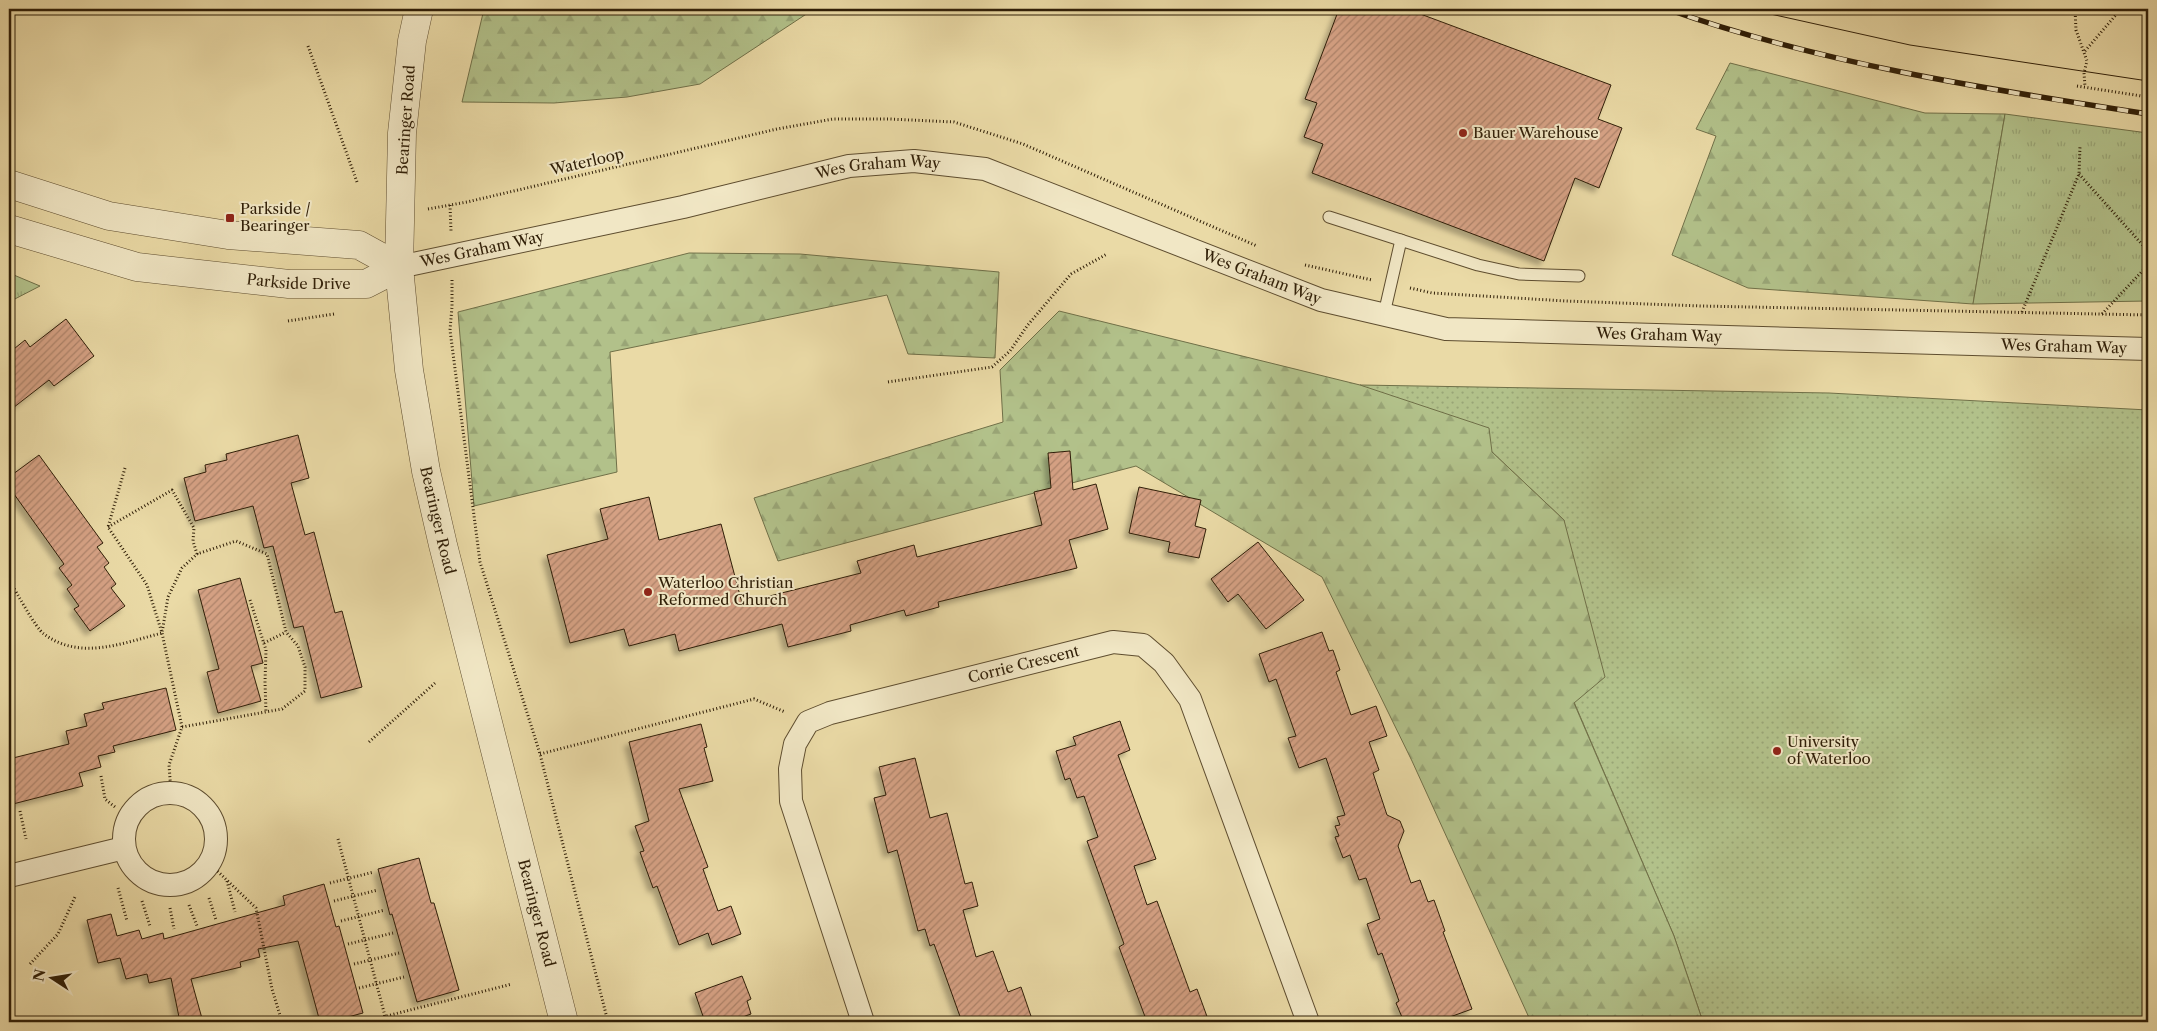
<svg xmlns="http://www.w3.org/2000/svg" width="2157" height="1031" font-family="'Libre Caslon Text',serif">
<style>
.grass{fill:url(#grass-dots);stroke:#707048}
.forest{fill:url(#forest-firs);stroke:#707048}
.park{fill:url(#park-tufts);stroke:#707048}
.building{fill:url(#building-hatch);stroke:#2f1e07;filter:url(#shadow)}
.lines{fill:none;stroke-linecap:round;stroke-linejoin:round}
.service-casing{stroke:#5e4d2f;stroke-width:13}
.minor-casing{stroke:#5e4d2f;stroke-width:24}
.tertiary-casing{stroke:#5e4d2f;stroke-width:29}
.path{stroke:#2f1e07;stroke-width:3;stroke-dasharray:1 2.5;stroke-linecap:butt}
.service{stroke:#f1e7c5;stroke-width:11}
.minor{stroke:#f1e7c5;stroke-width:22}
.tertiary{stroke:#f1e7c5;stroke-width:28}
.tram{stroke:#2f1e07;stroke-width:1}
.rail-casing{stroke:#2f1e07;stroke-width:5.5}
.rail{stroke:#f1e7c5;stroke-width:4;stroke-dasharray:11;stroke-linecap:butt}
.poi-dot{fill:#8f2418;stroke:#f1e7c5;stroke-width:2}
.labels{text-anchor:middle;stroke-width:4;stroke-linejoin:round;paint-order:stroke}
.street-label{font-size:15px;fill:#2f1e07;stroke:#f1e7c5}
.poi-label{font-size:15px;fill:#2f1e07;stroke:#f1e7c5;text-anchor:start}
</style>
<defs>
<pattern id="grass-dots" width="8" height="8" patternUnits="userSpaceOnUse" patternTransform="scale(1.25)"><rect width="8" height="8" fill="#b2c18a"/><path d="M2 2h.1M6 6h.1" fill="none" stroke="#99a576" stroke-width="1.8" stroke-linecap="round"/></pattern>
<pattern id="forest-firs" width="22" height="20" patternUnits="userSpaceOnUse" patternTransform="scale(1.25)"><rect width="22" height="20" fill="#b2c18a"/><path d="M5 1l3.5 6h-7zM16 11l3.5 6h-7z" fill="#99a576"/></pattern>
<pattern id="park-tufts" width="24" height="20" patternUnits="userSpaceOnUse" patternTransform="scale(1.25)"><rect width="24" height="20" fill="#b2c18a"/><path d="M3 7l-1-3M5 7V3M7 7l1-3M15 17l-1-3M17 17v-4M19 17l1-3" fill="none" stroke="#99a576"/></pattern>
<pattern id="building-hatch" width="6" height="6" patternUnits="userSpaceOnUse" patternTransform="scale(1.25)"><rect width="6" height="6" fill="#d5a184"/><path d="M-1 1l2-2M0 6l6-6M5 7l2-2" fill="none" stroke="#ad836a"/></pattern>
<filter id="shadow"><feDropShadow dx="-4.5" dy="4.5" stdDeviation="2.5" flood-color="#0004"/></filter>
</defs>
<rect width="100%" height="100%" fill="#eadaa6"/>
<filter id="stains"><feTurbulence type="fractalNoise" baseFrequency=".004" numOctaves="4"/><feColorMatrix values="0 0 0 0 .2 0 0 0 0 .09 0 0 0 0 .02 0 0 0 .5 -.17"/></filter>
<radialGradient id="worn" r=".72"><stop offset=".6" stop-color="#630" stop-opacity="0"/><stop offset="1" stop-color="#630" stop-opacity=".3"/></radialGradient>
<path class="grass" d="M1360,385L1829,393L2148,410V1022H1703L1674,936L1574,702L1564,520L1492,452Z"/>
<g class="forest">
<path d="M484,9H814L700,84L627,97L554,103L462,102Z"/>
<path d="M1730,63L1925,113L2005,114L1973,304L1748,288L1672,255L1716,136L1696,129Z"/>
<path d="M689,253L800,254L999,272L995,358L908,354L887,295L610,352L617,472L474,506L458,312Z"/>
<path d="M1059,311L1360,385L1489,428L1492,452L1564,520L1605,677L1574,703L1674,936L1703,1022H1531L1412,761L1322,577L1136,466L778,561L754,498L1003,422L1000,370Z"/>
</g>
<g class="park">
<path d="M2005,114L2148,133V301L1973,304Z"/>
<path d="M9,273L40,286L9,302Z"/>
</g>
<g class="building">
<path d="M1339,9H1407L1611,85L1598,119L1622,128L1599,188L1575,178L1544,261L1312,173L1323,144L1304,137L1317,103L1305,99Z"/>
<path d="M66,319L94,356L54,386L49,380L9,411V353L25,340L30,347Z"/>
<path d="M298,435L309,478L291,483L305,535L314,532L335,613L342,611L362,687L321,698L303,626L294,628L273,546L264,548L253,506L195,521L184,478L206,472L205,465L227,460L226,454Z"/>
<path d="M1070,451L1073,490L1096,484L1108,529L1069,540L1077,568L938,602L939,607L906,616L904,610L850,625L851,631L788,647L782,624L679,651L675,634L629,646L624,629L570,643L547,555L608,539L600,509L649,497L659,540L721,524L742,603L861,573L857,561L914,545L917,557L1042,525L1034,492L1051,488L1048,453Z"/>
<path d="M39,455L103,543L97,547L109,563L104,567L116,584L111,588L125,606L90,631L74,609L79,606L67,589L72,585L59,568L64,564L9,487V477Z"/>
<path d="M1139,487L1201,500L1195,526L1206,529L1199,558L1168,552L1170,542L1129,533Z"/>
<path d="M1258,542L1304,600L1266,629L1238,594L1228,602L1211,579Z"/>
<path d="M240,578L263,663L251,666L261,701L218,713L207,672L219,669L198,590Z"/>
<path d="M1322,632L1329,651L1333,650L1340,670L1336,672L1351,715L1376,706L1387,736L1369,742L1379,770L1373,773L1387,815L1400,821L1404,831L1398,846L1411,883L1420,880L1428,902L1434,900L1445,931L1443,932L1472,1009L1436,1022H1404L1396,1003L1399,1001L1382,953L1378,955L1367,924L1380,919L1366,878L1359,880L1350,855L1343,858L1335,837L1339,836L1335,826L1340,825L1337,817L1345,815L1326,758L1299,768L1288,738L1296,736L1276,679L1269,682L1259,654Z"/>
<path d="M166,688L176,730L113,746L115,752L98,756L101,767L79,773L83,786L9,805V759L69,744L66,731L87,726L84,714L104,709L102,703Z"/>
<path d="M1120,721L1130,750L1118,755L1156,859L1134,866L1147,905L1157,901L1190,992L1197,989L1209,1022H1147L1119,947L1124,944L1087,841L1098,837L1084,796L1077,798L1070,778L1065,780L1056,751L1076,745L1073,737Z"/>
<path d="M701,724L707,747L704,748L713,781L679,789L708,867L703,869L718,911L731,906L741,934L712,945L708,933L679,945L657,886L653,888L640,852L644,851L635,826L649,821L629,742Z"/>
<path d="M915,758L930,818L947,813L965,884L972,882L978,906L963,910L976,957L993,951L1008,992L1021,987L1033,1022H962L934,944L930,946L925,929L918,931L897,850L888,853L874,798L886,795L879,767Z"/>
<path d="M419,858L431,903H434L459,990L417,1002L392,914L390,915L378,869Z"/>
<path d="M324,884L336,927L339,926L363,1013L329,1022H320L298,941L258,949L260,957L240,962L241,967L191,979L203,1022H180L171,978L149,983L147,974L126,979L120,958L98,963L87,920L111,914L117,936L139,930L142,939L163,933L164,939L285,905L283,896Z"/>
<path d="M742,976L751,999L747,1001L751,1014L729,1022H705L695,993Z"/>
</g>
<g class="lines">
<defs>
<g id="service">
<path d="M1329,217L1478,265L1519,274L1579,276"/>
<path d="M1384,314L1401,240"/>
</g>
<g id="minor">
<path id="s1" d="M399,267L683,207L849,166L914,161L985,169L1321,300L1446,329L2148,349"/>
<circle cx="170" cy="839" r="46"/>
<path d="M9,876L124,848"/>
<path id="s2" d="M863,1022L791,801L790,769L795,744L808,722L830,713L1113,642L1143,645L1164,663L1190,699L1308,1022"/>
</g>
<g id="tertiary">
<path id="s3" d="M419,9L412,41L402,133L399,267L409,370L426,471L443,545L564,1022"/>
<path d="M9,184L109,216L228,235L359,245L399,267"/>
<path id="s4" d="M9,229L137,267L289,284H366L399,267"/>
</g>
</defs>
<use href="#service" class="service-casing"/>
<use href="#minor" class="minor-casing"/>
<use href="#tertiary" class="tertiary-casing"/>
<g class="path">
<path d="M2075,9L2076,30L2087,61L2084,73L2085,87"/>
<path d="M308,46L357,182"/>
<path d="M2085,51L2121,9"/>
<path d="M2077,86L2148,97"/>
<path d="M2079,174L2148,251"/>
<path d="M450,205L451,231"/>
<path d="M428,209L467,202L777,129L833,119H889L954,122L1023,144L1257,246"/>
<path d="M1305,265L1372,280"/>
<path d="M452,280V307L450,330L480,562L540,754L608,1022"/>
<path d="M1410,288L1432,293L1566,301L1701,306L2148,315"/>
<path d="M2022,312L2079,174L2080,146"/>
<path d="M2102,314L2148,265"/>
<path d="M288,321L334,314"/>
<path d="M888,382L992,367L1010,351L1027,326L1071,274L1107,254"/>
<path d="M125,468L108,527L147,585L162,633L182,727L169,765L171,792"/>
<path d="M9,580C16,591 36,629 44,634C80,661 123,643 162,633L168,597L182,568L197,554L193,541L194,528L172,490L108,527"/>
<path d="M250,600L266,650L265,682L266,712"/>
<path d="M264,643L286,632"/>
<path d="M182,727L282,709L305,691V667L298,646L286,632L267,554L236,541L197,554"/>
<path d="M369,742L435,683"/>
<path d="M540,754L754,699L785,712"/>
<path d="M101,776L105,799L115,807"/>
<path d="M20,811L26,839"/>
<path d="M338,839L385,1016"/>
<path d="M210,864L256,908L272,989L282,1022"/>
<path d="M227,881L235,912"/>
<path d="M330,883L374,872"/>
<path d="M118,888L127,921"/>
<path d="M209,898L216,920"/>
<path d="M142,901L150,926"/>
<path d="M334,901L378,890"/>
<path d="M189,905L197,926"/>
<path d="M170,908L174,929"/>
<path d="M341,921L385,910"/>
<path d="M348,944L393,933"/>
<path d="M30,964L58,934L75,897"/>
<path d="M354,964L399,953"/>
<path d="M359,988L404,977"/>
<path d="M363,1022L512,984"/>
</g>
<use href="#service" class="service"/>
<use href="#minor" class="minor"/>
<use href="#tertiary" class="tertiary"/>
<g class="tram">
<path d="M1748,9L1910,45L2148,81"/>
<path d="M2042,97L2148,113"/>
</g>
<defs>
<path id="rail" d="M1667,9C1822,64 1986,89 2148,114"/>
</defs>
<use href="#rail" class="rail-casing"/>
<use href="#rail" class="rail"/>
</g>
<g class="poi-dot">
<circle cx="1463" cy="133" r="5"/>
<rect x="225" y="213" width="10" height="10" rx="2.5"/>
<circle cx="648" cy="592" r="5"/>
<circle cx="1777" cy="751" r="5"/>
</g>
<g class="labels">
<g class="street-label">
<text transform="translate(406 120) rotate(-86)" y="5">Bearinger Road</text>
<text transform="translate(587 162) rotate(-13)" y="5">Waterloop</text>
<text dy="5" stroke="none"><textPath href="#s1" startOffset="490">Wes Graham Way</textPath></text>
<text dy="5" stroke="none"><textPath href="#s1" startOffset="85">Wes Graham Way</textPath></text>
<text dy="5" stroke="none"><textPath href="#s1" startOffset="895">Wes Graham Way</textPath></text>
<text dy="5" stroke="none"><textPath href="#s4" startOffset="296">Parkside Drive</textPath></text>
<text dy="5" stroke="none"><textPath href="#s1" startOffset="1300">Wes Graham Way</textPath></text>
<text dy="5" stroke="none"><textPath href="#s1" startOffset="1705">Wes Graham Way</textPath></text>
<text dy="5" stroke="none"><textPath href="#s3" startOffset="516">Bearinger Road</textPath></text>
<text dy="5" stroke="none"><textPath href="#s2" startOffset="539">Corrie Crescent</textPath></text>
<text dy="5" stroke="none"><textPath href="#s3" startOffset="921">Bearinger Road</textPath></text>
</g>
<g class="poi-label">
<text x="1473" y="138">Bauer Warehouse</text>
<text x="240" y="214">Parkside /<tspan x="240" dy="17">Bearinger</tspan></text>
<text x="658" y="588">Waterloo Christian<tspan x="658" dy="17">Reformed Church</tspan></text>
<text x="1787" y="747">University<tspan x="1787" dy="17">of Waterloo</tspan></text>
</g>
</g>
<rect width="2157" height="1031" fill="none" stroke="#eadaa6" stroke-width="30"/>
<rect x="10" y="10" width="2137" height="1011" fill="none" stroke="#2f1e07" stroke-width="2.5"/>
<rect x="15" y="15" width="2127" height="1001" fill="none" stroke="#2f1e07"/>
<g transform="translate(52 978) rotate(282)" stroke="#f1e7c5" stroke-width="4" paint-order="stroke">
<path d="M0-4L9 19L0 12L-9 19Z" fill="#2f1e07"/>
<text y="-8" font-size="14" font-weight="bold" text-anchor="middle" fill="#2f1e07">N</text>
</g>
<rect width="100%" height="100%" filter="url(#stains)"/>
<rect width="100%" height="100%" fill="url(#worn)"/>
</svg>
